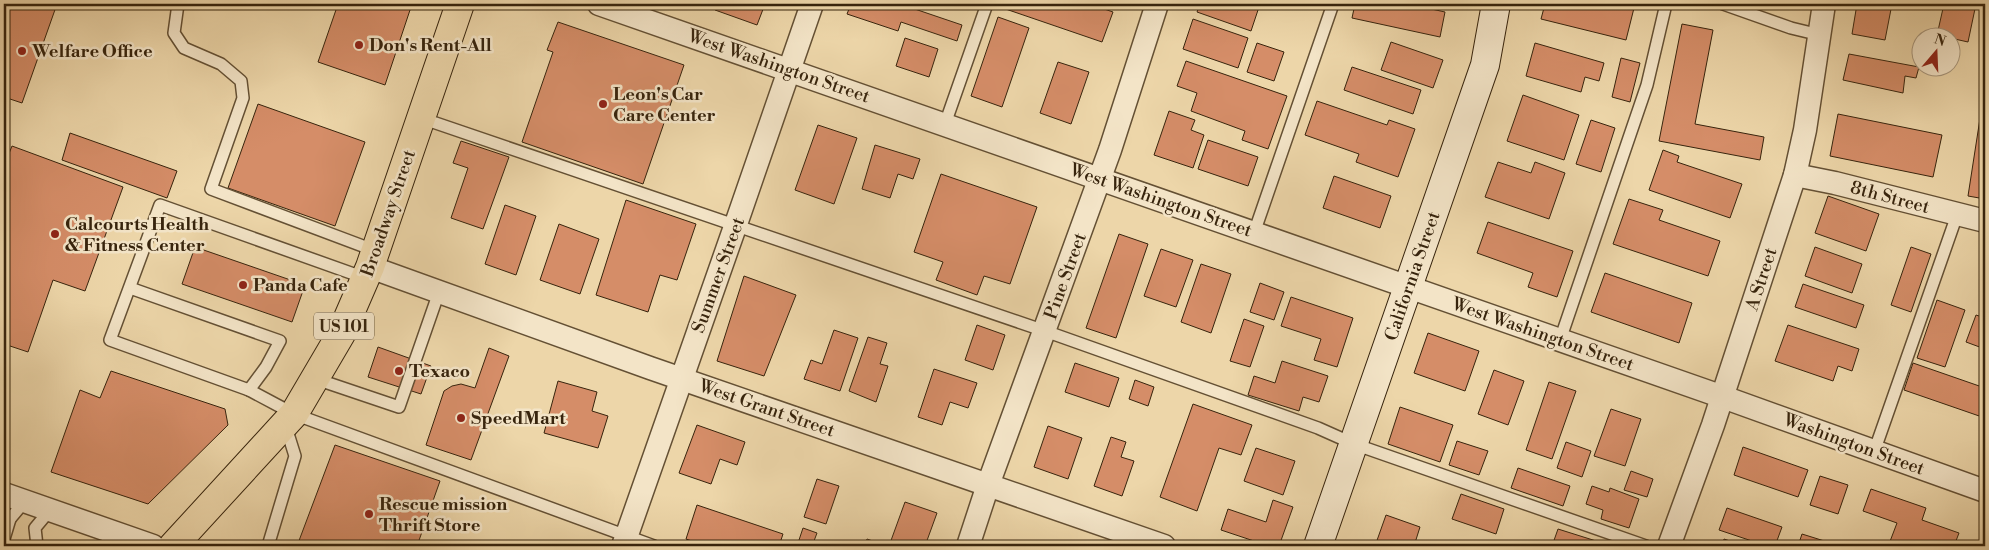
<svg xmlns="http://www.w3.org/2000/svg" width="1989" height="550" font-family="'Libre Bodoni',serif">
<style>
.building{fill:#d58d68;stroke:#37240d}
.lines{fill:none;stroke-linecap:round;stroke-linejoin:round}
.lane-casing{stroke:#645034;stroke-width:14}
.street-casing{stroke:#645034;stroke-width:25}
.secondary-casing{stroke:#37240d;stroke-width:30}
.highway-casing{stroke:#37240d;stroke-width:30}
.lane{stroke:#f3e4c7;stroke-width:11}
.street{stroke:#f3e4c7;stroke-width:22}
.secondary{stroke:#f3e4c7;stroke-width:28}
.highway{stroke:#edd6a9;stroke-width:28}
.poi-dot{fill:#8f2418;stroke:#f3e4c7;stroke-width:2}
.labels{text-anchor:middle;stroke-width:5;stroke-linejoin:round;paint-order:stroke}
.shield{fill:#f3e4c7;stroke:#6f5e45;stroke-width:1}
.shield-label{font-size:16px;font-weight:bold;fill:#37240d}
.poi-label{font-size:18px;font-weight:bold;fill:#37240d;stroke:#f3e4c7;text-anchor:start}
.street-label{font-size:18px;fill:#37240d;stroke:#f3e4c7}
</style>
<rect width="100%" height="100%" fill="#edd6a9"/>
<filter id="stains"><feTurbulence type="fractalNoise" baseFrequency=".004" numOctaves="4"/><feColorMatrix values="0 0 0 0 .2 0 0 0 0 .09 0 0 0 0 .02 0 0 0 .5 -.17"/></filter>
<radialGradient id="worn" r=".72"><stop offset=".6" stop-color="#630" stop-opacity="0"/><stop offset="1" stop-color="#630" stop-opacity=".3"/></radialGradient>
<g class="building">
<path d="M4,4H57L22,103L4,97Z"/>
<path d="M338,4H412L385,85L318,62Z"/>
<path d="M717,4H765L757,25L715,10Z"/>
<path d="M851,4H900L962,25L957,41L901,22L898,31L847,14Z"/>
<path d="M991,4H1090L1113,12L1102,42Z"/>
<path d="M1200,4H1260L1251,31L1197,12Z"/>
<path d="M1355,4H1428L1427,8L1445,12L1440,37L1352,18Z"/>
<path d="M1545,4H1635L1626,40L1541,19Z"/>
<path d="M1857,4H1892L1885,40L1852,34Z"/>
<path d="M1944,4H1976L1968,42L1937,35Z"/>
<path d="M998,17L1029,28L1002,107L971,96Z"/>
<path d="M1193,19L1248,38L1238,68L1183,49Z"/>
<path d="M558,22L684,65L643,184L522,142L553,52L547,50Z"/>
<path d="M1682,24L1713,30L1695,124L1764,137L1760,160L1659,141Z"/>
<path d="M905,38L938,49L929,77L896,66Z"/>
<path d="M1391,42L1443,60L1433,88L1381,70Z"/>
<path d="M1257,43L1284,52L1274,81L1247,72Z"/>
<path d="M1535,43L1604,63L1599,81L1585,77L1581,92L1526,76Z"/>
<path d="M1849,54L1919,67L1916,78L1905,76L1903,93L1843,80Z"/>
<path d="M1621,58L1640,63L1630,102L1612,97Z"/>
<path d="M1186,61L1287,96L1268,149L1242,140L1245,131L1191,111L1197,93L1177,86Z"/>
<path d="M1058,62L1089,72L1071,124L1040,113Z"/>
<path d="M1352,67L1421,90L1413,114L1344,90Z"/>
<path d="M1523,95L1579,115L1564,160L1507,141Z"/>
<path d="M1317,101L1387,125L1389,120L1415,129L1398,177L1356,162L1359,154L1305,135Z"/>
<path d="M258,104L365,142L335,226L228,188Z"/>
<path d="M1169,111L1195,120L1191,130L1204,135L1193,168L1154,155Z"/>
<path d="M1981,112H1985V199L1968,196Z"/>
<path d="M1838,114L1942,135L1933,177L1830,156Z"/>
<path d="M1591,120L1615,128L1601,172L1576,164Z"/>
<path d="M818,125L857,138L834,204L795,190Z"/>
<path d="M70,133L177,171L167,198L62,160Z"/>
<path d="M1208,140L1258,157L1248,186L1198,169Z"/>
<path d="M461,141L509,157L483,229L451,218L468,168L453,163Z"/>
<path d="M875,145L920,159L913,179L898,174L890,198L862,189Z"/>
<path d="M12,146L123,187L85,291L53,280L28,352L4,344V160L6,161Z"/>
<path d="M1663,150L1679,156L1677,162L1742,184L1730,218L1649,190Z"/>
<path d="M1498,162L1531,173L1535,162L1565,173L1549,219L1485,197Z"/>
<path d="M941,174L1037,207L1010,284L984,276L977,295L936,280L943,262L914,252Z"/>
<path d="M1334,176L1391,196L1380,228L1323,208Z"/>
<path d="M1828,196L1879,214L1866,251L1815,233Z"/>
<path d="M1629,199L1663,210L1659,220L1720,241L1708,276L1613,244Z"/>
<path d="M626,200L696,224L677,280L660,275L648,312L596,295Z"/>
<path d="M505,205L536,216L516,275L485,264Z"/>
<path d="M1488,222L1573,251L1557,297L1528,287L1533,273L1477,253Z"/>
<path d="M559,224L599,239L580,294L540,280Z"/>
<path d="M1119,234L1148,244L1116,338L1086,328Z"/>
<path d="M195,247L305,285L292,322L182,284Z"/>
<path d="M1815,247L1862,264L1852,293L1805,276Z"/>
<path d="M1911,247L1931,254L1911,312L1891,305Z"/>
<path d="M1161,249L1193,260L1176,307L1144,296Z"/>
<path d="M1201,264L1231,274L1211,333L1181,322Z"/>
<path d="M1605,273L1692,303L1679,343L1591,312Z"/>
<path d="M744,276L796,295L764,376L717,361Z"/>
<path d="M1260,283L1284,292L1274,320L1250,312Z"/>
<path d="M1803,284L1864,305L1856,328L1795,307Z"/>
<path d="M1291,297L1353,318L1337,367L1314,360L1321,339L1281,326Z"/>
<path d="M1937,300L1965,310L1945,367L1917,358Z"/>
<path d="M1976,315L1985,318V349L1966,342Z"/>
<path d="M1244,319L1264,326L1250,367L1230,361Z"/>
<path d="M977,325L1005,335L993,370L965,360Z"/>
<path d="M1788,325L1859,349L1852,371L1838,366L1833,381L1775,361Z"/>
<path d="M834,330L858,338L840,391L804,379L811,360L822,364Z"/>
<path d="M1428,333L1479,351L1465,391L1414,373Z"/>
<path d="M868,337L887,343L880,364L888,366L876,402L849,391Z"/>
<path d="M378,347L431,366L421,394L368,377Z"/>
<path d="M489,348L509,356L471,460L426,445L444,391L452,386L461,384L475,388Z"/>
<path d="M1282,361L1328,376L1319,402L1303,397L1299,411L1248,395L1254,376L1275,383Z"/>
<path d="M1075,363L1119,378L1109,407L1065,392Z"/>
<path d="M1913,363L1985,388V418L1904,390Z"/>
<path d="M934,369L977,383L968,408L950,402L942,425L918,417Z"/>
<path d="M1494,370L1524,381L1508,425L1478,414Z"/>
<path d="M111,371L225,409L228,425L148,504L51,472L80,390L100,398Z"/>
<path d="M1135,380L1154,387L1148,406L1129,399Z"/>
<path d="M558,381L597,392L592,411L608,416L598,448L544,433Z"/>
<path d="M1549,382L1576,391L1552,459L1526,450Z"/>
<path d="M1193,404L1252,425L1241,455L1219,448L1197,511L1160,497Z"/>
<path d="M1400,407L1453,425L1440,462L1388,444Z"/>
<path d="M1611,409L1641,419L1625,466L1594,456Z"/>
<path d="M697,425L745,442L737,465L720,459L711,484L679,473Z"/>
<path d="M1048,426L1082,438L1068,479L1034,467Z"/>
<path d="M1111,437L1126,442L1121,457L1134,461L1122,496L1094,486Z"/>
<path d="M1457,441L1488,451L1479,475L1449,465Z"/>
<path d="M1566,442L1591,451L1582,477L1557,468Z"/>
<path d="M335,445L440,481L417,546H297Z"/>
<path d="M1743,447L1808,470L1798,497L1734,475Z"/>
<path d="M1256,448L1295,461L1283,495L1244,481Z"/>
<path d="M1518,468L1570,486L1563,506L1511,488Z"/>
<path d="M1631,471L1653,479L1647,497L1624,490Z"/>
<path d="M1820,476L1848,485L1838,514L1810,505Z"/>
<path d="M817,479L839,486L826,524L804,517Z"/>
<path d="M1592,486L1609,492L1610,488L1639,499L1629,528L1601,519L1603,510L1586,504Z"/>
<path d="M1871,489L1926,508L1922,520L1959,533L1954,546H1894L1889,544L1897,523L1863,511Z"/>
<path d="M1461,494L1504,509L1496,534L1452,519Z"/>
<path d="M1273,500L1293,507L1279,546H1269L1221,530L1228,509L1266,522Z"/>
<path d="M905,502L937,513L925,546H889Z"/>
<path d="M697,505L783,534L779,546H706L686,539Z"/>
<path d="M1727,508L1782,527L1775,546H1767L1719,530Z"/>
<path d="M1386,515L1420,527L1414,546H1375Z"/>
<path d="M803,528L817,533L814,541L830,546H797Z"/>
<path d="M1558,529L1612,546H1552Z"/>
<path d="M1802,534L1834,544L1833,546H1798Z"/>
<path d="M867,539L887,546H864Z"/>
<path d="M1724,539L1745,546H1722Z"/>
</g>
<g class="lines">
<defs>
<g id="lane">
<path d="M178,4L174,33L184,48L221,64L241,81L243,98L211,189L376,251"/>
<path d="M1723,4L1791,28L1820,35"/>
<path d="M421,118L1045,331L1318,428L1354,444L1646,546"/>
<path d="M945,124L987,4"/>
<path d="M1254,233L1333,4"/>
<path d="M365,278L160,205L110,340L249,390L294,414L654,546"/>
<path d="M130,288L280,341L266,367L249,390"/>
<path d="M1560,340L1647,85L1666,4"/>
<path d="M316,379L399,407L439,292"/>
<path d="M1874,452L1957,215"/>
<path d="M4,526L25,501"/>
<path d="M4,539L10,519"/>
<path d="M37,546L35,528L50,510"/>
<path d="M268,546L295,456L285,424"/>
</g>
<g id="street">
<path d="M599,4L1723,397L1985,491"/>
<path d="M1795,175L1835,183L1985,221"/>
<path d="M370,267L650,368L1164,546"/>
<path d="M4,494L153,546"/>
<path d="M623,546L736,224L812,4"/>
<path d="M968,546L988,485L1110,150L1157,4"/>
<path d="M1669,546L1713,425L1795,175L1805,130L1824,4"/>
</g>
<path id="secondary" d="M1318,546L1485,65L1496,4"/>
<path id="highway" d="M173,546L294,414L341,334L370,267L460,4"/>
</defs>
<use href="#lane" class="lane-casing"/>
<use href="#street" class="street-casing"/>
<use href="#secondary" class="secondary-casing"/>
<use href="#highway" class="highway-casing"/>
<use href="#lane" class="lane"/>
<use href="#street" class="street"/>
<use href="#secondary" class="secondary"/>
<use href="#highway" class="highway"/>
</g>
<g class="poi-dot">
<circle cx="359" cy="45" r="5"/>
<circle cx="22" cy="51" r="5"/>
<circle cx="603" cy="104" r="5"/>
<circle cx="55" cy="234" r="5"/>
<circle cx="243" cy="285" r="5"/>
<circle cx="399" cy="371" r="5"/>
<circle cx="461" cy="418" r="5"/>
<circle cx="369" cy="514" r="5"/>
</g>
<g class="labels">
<rect class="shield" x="314" y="312.5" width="60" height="27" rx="4"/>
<g class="shield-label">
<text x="344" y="332">US 101</text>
</g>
<g class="poi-label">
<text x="369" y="51">Don's Rent-All</text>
<text x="32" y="57">Welfare Office</text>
<text x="613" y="100">Leon's Car<tspan x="613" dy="21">Care Center</tspan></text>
<text x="65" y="230">Calcourts Health<tspan x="65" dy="21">&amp; Fitness Center</tspan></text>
<text x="253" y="291">Panda Cafe</text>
<text x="409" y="377">Texaco</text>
<text x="471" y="424">SpeedMart</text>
<text x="379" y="510">Rescue mission<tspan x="379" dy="21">Thrift Store</tspan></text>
</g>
<g class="street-label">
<text transform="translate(779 66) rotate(19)" y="6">West Washington Street</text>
<text transform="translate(1890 197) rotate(15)" y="6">8th Street</text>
<text transform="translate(1161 200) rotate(19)" y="6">West Washington Street</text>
<text transform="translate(388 213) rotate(-71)" y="6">Broadway Street</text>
<text transform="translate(718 275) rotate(-70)" y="6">Summer Street</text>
<text transform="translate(1065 276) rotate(-70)" y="6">Pine Street</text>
<text transform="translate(1412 276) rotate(-71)" y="6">California Street</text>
<text transform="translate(1761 279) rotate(-72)" y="6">A Street</text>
<text transform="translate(1543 334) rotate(19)" y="6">West Washington Street</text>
<text transform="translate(767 408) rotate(19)" y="6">West Grant Street</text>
<text transform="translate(1854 444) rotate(20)" y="6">Washington Street</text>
</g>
</g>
<rect width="1989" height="550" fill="none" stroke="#edd6a9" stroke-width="20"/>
<rect x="5" y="5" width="1979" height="540" fill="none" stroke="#37240d" stroke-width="2.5"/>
<rect x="10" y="10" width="1969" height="530" fill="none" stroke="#37240d"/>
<g transform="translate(1936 52) rotate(19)"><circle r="24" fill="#f3e4c7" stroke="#a8977d"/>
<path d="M0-4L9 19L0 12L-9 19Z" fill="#8f2418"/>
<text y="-8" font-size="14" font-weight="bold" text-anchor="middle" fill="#37240d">N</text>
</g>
<rect width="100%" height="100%" filter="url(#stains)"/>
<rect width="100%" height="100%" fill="url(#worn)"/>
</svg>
